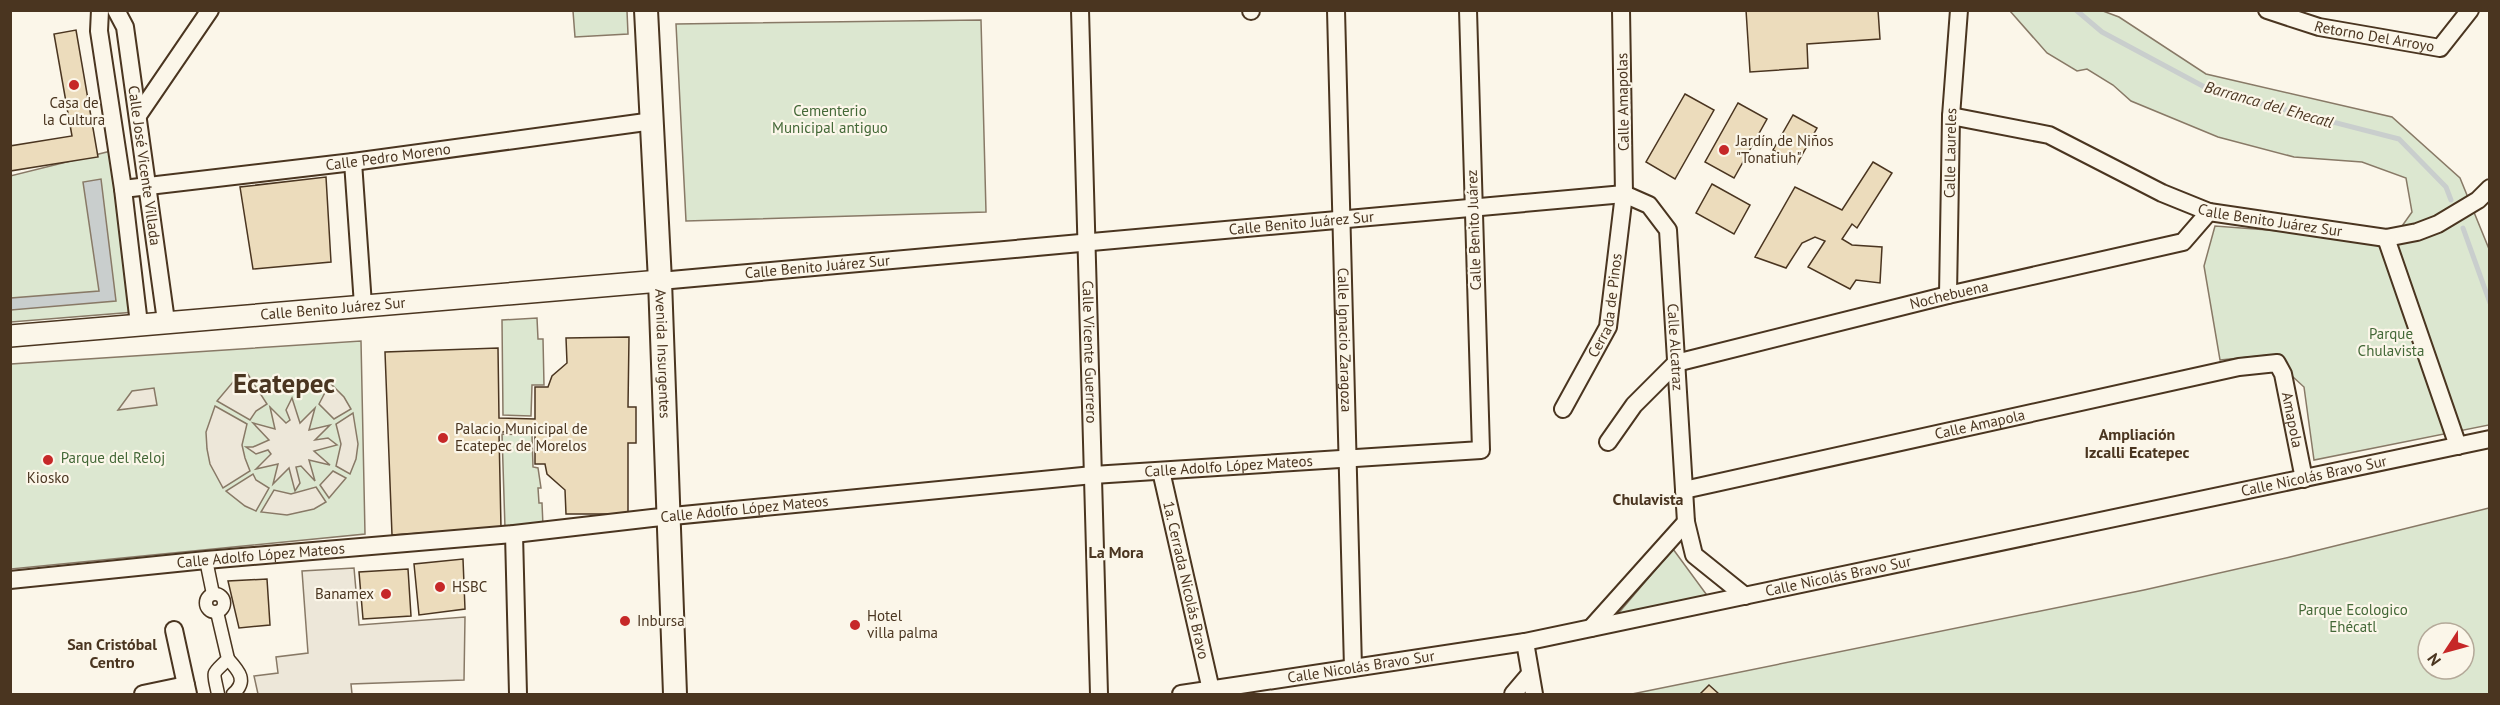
<svg xmlns="http://www.w3.org/2000/svg" width="2500" height="705" font-family="'PT Sans',sans-serif">
<style>
.green{fill:#dce7d0;stroke:#887966;stroke-width:1.5;fill-rule:evenodd}
.parking{fill:#ede7d9;stroke:#887966;stroke-width:1.5}
.water{fill:#c9cecd;stroke:#887966;stroke-width:1.5}
.lines{fill:none;stroke-linecap:round;stroke-linejoin:round}
.stream{stroke:#c9cecd;stroke-width:5}
.building{fill:#ecdcbc;stroke:#4a3520;stroke-width:1.5}
.pedestrian-casing{stroke:#4a3520;stroke-width:15}
.minor-casing{stroke:#4a3520;stroke-width:20}
.tertiary-casing{stroke:#4a3520;stroke-width:24}
.secondary-casing{stroke:#4a3520;stroke-width:26}
.pedestrian{stroke:#fbf6e9;stroke-width:12}
.minor{stroke:#fbf6e9;stroke-width:16}
.tertiary{stroke:#fbf6e9;stroke-width:21}
.secondary{stroke:#fbf6e9;stroke-width:22}
.poi-dot{fill:#c62828;stroke:#fbf6e9;stroke-width:2}
.labels{text-anchor:middle;stroke-width:4.5;stroke-linejoin:round;paint-order:stroke}
.street-label{font-size:15px;fill:#4a3520;stroke:#fbf6e9}
.poi-label{font-size:15px;fill:#4a3520;stroke:#fbf6e9;text-anchor:start}
.park-label{font-size:15px;fill:#436837;stroke:#fbf6e9}
.water-label{font-size:16px;font-style:italic;fill:#4a3520;stroke:#fbf6e9}
.neighbourhood-label{font-size:16px;font-weight:bold;fill:#4a3520;stroke:#fbf6e9}
.town-label{font-size:27px;font-weight:bold;fill:#4a3520;stroke:#fbf6e9}
</style>
<rect width="100%" height="100%" fill="#fbf6e9"/>
<g class="green">
<path d="M573,11H627L628,34L575,37Z"/>
<path d="M2010,11H2103L2119,17L2206,74L2392,117L2460,178L2489,249V425L2314,460L2304,387L2269,355L2220,360L2204,266L2215,226L2307,233L2390,243L2412,212L2406,178L2362,162L2294,157L2218,137L2131,101L2113,85L2087,69L2077,71L2047,53Z"/>
<path d="M981,20L986,212L686,221L676,24Z"/>
<path d="M111,151L135,312L11,322L10,176Z"/>
<path d="M537,318L538,339H543L544,385H532L531,416L503,415L502,320Z"/>
<path d="M361,341L365,534L11,569V364Z"/>
<path d="M502,434L532,435L533,467L538,468L541,488H538L539,503H542L543,526L505,528Z"/>
<path d="M2489,508V694H1632L2144,590L2290,557ZM2428,633H2464V669H2428Z"/>
<path d="M1673,549L1709,598L1616,616Z"/>
</g>
<g class="parking">
<path d="M247,373L267,404L256,411L250,420L217,401L233,382Z"/>
<path d="M330,383L344,397L351,409L334,419L319,404Z"/>
<path d="M154,388L157,405L118,410L132,391Z"/>
<path d="M292,398L300,423L315,408L309,430L330,425L315,440L328,438L337,445L314,451L330,465L309,460L315,481L301,466L296,467L300,483L295,491L289,468L273,484L278,464L256,469L271,454L268,450L256,454L246,447H253L269,440L253,423L275,429L270,407L286,423L290,420L286,410Z"/>
<path d="M215,406L247,424L242,445L245,458L250,471L223,488L210,464L207,449L206,432Z"/>
<path d="M353,413L358,444L356,459L350,474L336,466L341,444L336,424Z"/>
<path d="M333,471L346,478L329,498L320,485Z"/>
<path d="M253,474L256,480L269,488L256,511L245,506L226,491Z"/>
<path d="M316,487L326,502L314,509L287,515L261,512L274,490L291,494Z"/>
<path d="M354,568L359,625L465,617L464,680L351,684L352,694H258L254,676L278,673L276,657L308,653L302,571Z"/>
</g>
<path class="water" d="M101,179L116,301L11,310V298L99,291L83,182Z"/>
<g class="lines">
<g class="stream">
<path d="M2076,10L2102,32L2212,91L2399,139L2446,187L2451,200"/>
<path d="M2463,228L2490,303"/>
</g>
</g>
<g class="building">
<path d="M1746,10H1878L1880,39L1807,44L1808,68L1750,72Z"/>
<path d="M76,30L98,157L10,171V146L72,136L54,34Z"/>
<path d="M1685,94L1714,110L1675,179L1646,162Z"/>
<path d="M1738,103L1767,119L1734,178L1705,162Z"/>
<path d="M1793,115L1817,128L1797,164L1773,150Z"/>
<path d="M1873,162L1892,173L1857,228L1852,224L1842,239L1852,245L1882,247L1880,283L1856,280L1850,289L1808,267L1825,241L1815,237L1802,243L1786,268L1755,257L1795,187L1842,210Z"/>
<path d="M326,177L331,262L253,269L240,187Z"/>
<path d="M1712,184L1750,205L1734,234L1696,213Z"/>
<path d="M629,337L628,407H636V443H628V514H566L565,490L547,474L545,464H535V431L499,432L501,528L392,535L385,352L498,348L499,418L535,419V387H548L552,376L567,363L566,338Z"/>
<path d="M463,559L465,609L419,615L414,564Z"/>
<path d="M408,569L411,616L363,619L359,572Z"/>
<path d="M267,579L270,625L239,628L228,581Z"/>
<path d="M1709,685L1719,694H1700Z"/>
</g>
<g class="lines">
<defs>
<g id="pedestrian">
<path d="M206,560L213,594"/>
<circle cx="215" cy="603" r="9"/>
<path d="M217,612L228,659C211,676 213,669 218,694"/>
<path d="M228,659C239,671 248,681 233,694"/>
</g>
<g id="minor">
<path d="M100,10L99,31L123,189L139,324"/>
<path id="s1" d="M116,10L125,27L166,321"/>
<path id="s2" d="M1080,10L1099,694"/>
<path d="M1251,10V11"/>
<path id="s3" d="M1336,10L1353,668"/>
<path id="s4" d="M2267,10L2319,27L2440,48L2470,10"/>
<path d="M139,114L210,10"/>
<path id="s5" d="M1951,116L2049,135L2162,193L2209,212L2386,238L2417,232L2438,224L2478,200L2490,188"/>
<path d="M353,162L363,305"/>
<path id="s6" d="M123,189L353,162L653,121"/>
<path id="s7" d="M1624,194L1649,205L1668,230L1686,522L1694,555L1745,596"/>
<path d="M2386,238L2458,446"/>
<path id="s8" d="M660,281L1624,194"/>
<path id="s9" d="M1948,295L1951,116L1959,10"/>
<path id="s10" d="M1563,409L1608,327L1624,194L1621,10"/>
<path id="s11" d="M1608,442L1634,405L1676,363L1948,295L2183,242L2209,212"/>
<path id="s12" d="M1161,471L1211,690"/>
<path id="s13" d="M1684,490L2239,367L2277,363L2283,374L2304,479"/>
<path d="M514,534L518,694"/>
<path id="s14" d="M10,580L206,560L514,534L652,518L1093,475L1481,450L1468,10"/>
<path d="M1591,628L1686,522"/>
<path d="M174,630L186,685"/>
<path d="M1525,642L1534,694"/>
<path d="M143,694L186,685L188,694"/>
<path id="s15" d="M1181,694L1525,642L2490,439"/>
<path d="M1513,694L1530,674"/>
</g>
<g id="tertiary">
<path id="s16" d="M10,336L660,281"/>
</g>
<g id="secondary">
<path id="s17" d="M646,10L660,281L675,694"/>
</g>
</defs>
<use href="#pedestrian" class="pedestrian-casing"/>
<use href="#minor" class="minor-casing"/>
<use href="#tertiary" class="tertiary-casing"/>
<use href="#secondary" class="secondary-casing"/>
<use href="#pedestrian" class="pedestrian"/>
<use href="#minor" class="minor"/>
<use href="#tertiary" class="tertiary"/>
<use href="#secondary" class="secondary"/>
</g>
<g class="poi-dot">
<circle cx="74" cy="85" r="6"/>
<circle cx="1724" cy="150" r="6"/>
<circle cx="443" cy="438" r="6"/>
<circle cx="48" cy="460" r="6"/>
<circle cx="440" cy="587" r="6"/>
<circle cx="386" cy="594" r="6"/>
<circle cx="625" cy="621" r="6"/>
<circle cx="855" cy="625" r="6"/>
</g>
<g class="labels">
<g class="street-label">
<text dy="5" stroke="none"><textPath href="#s4" startOffset="111">Retorno Del Arroyo</textPath></text>
<text transform="translate(1623 102) rotate(-91)" y="5">Calle Amapolas</text>
<text dy="5" stroke="none"><textPath href="#s9" startOffset="142">Calle Laureles</textPath></text>
<text dy="5" stroke="none"><textPath href="#s6" startOffset="267">Calle Pedro Moreno</textPath></text>
<text dy="5" stroke="none"><textPath href="#s1" startOffset="159">Calle José Vicente Villada</textPath></text>
<text dy="5" stroke="none"><textPath href="#s5" startOffset="339">Calle Benito Juárez Sur</textPath></text>
<text dy="5" stroke="none"><textPath href="#s8" startOffset="644">Calle Benito Juárez Sur</textPath></text>
<text transform="translate(1474 230) rotate(-92)" y="5">Calle Benito Juárez</text>
<text dy="5" stroke="none"><textPath href="#s8" startOffset="158">Calle Benito Juárez Sur</textPath></text>
<text dy="5" stroke="none"><textPath href="#s11" startOffset="386">Nochebuena</textPath></text>
<text dy="5" stroke="none"><textPath href="#s10" startOffset="114">Cerrada de Pinos</textPath></text>
<text dy="5" stroke="none"><textPath href="#s16" startOffset="324">Calle Benito Juárez Sur</textPath></text>
<text dy="5" stroke="none"><textPath href="#s3" startOffset="330">Calle Ignacio Zaragoza</textPath></text>
<text dy="5" stroke="none"><textPath href="#s7" startOffset="176">Calle Alcatraz</textPath></text>
<text dy="5" stroke="none"><textPath href="#s17" startOffset="344">Avenida Insurgentes</textPath></text>
<text dy="5" stroke="none"><textPath href="#s2" startOffset="342">Calle Vicente Guerrero</textPath></text>
<text dy="5" stroke="none"><textPath href="#s13" startOffset="666">Amapola</textPath></text>
<text dy="5" stroke="none"><textPath href="#s13" startOffset="303">Calle Amapola</textPath></text>
<text dy="5" stroke="none"><textPath href="#s14" startOffset="1224">Calle Adolfo López Mateos</textPath></text>
<text dy="5" stroke="none"><textPath href="#s15" startOffset="1154">Calle Nicolás Bravo Sur</textPath></text>
<text dy="5" stroke="none"><textPath href="#s14" startOffset="738">Calle Adolfo López Mateos</textPath></text>
<text dy="5" stroke="none"><textPath href="#s14" startOffset="252">Calle Adolfo López Mateos</textPath></text>
<text dy="5" stroke="none"><textPath href="#s15" startOffset="668">Calle Nicolás Bravo Sur</textPath></text>
<text dy="5" stroke="none"><textPath href="#s12" startOffset="112">1a. Cerrada Nicolás Bravo</textPath></text>
<text dy="5" stroke="none"><textPath href="#s15" startOffset="182">Calle Nicolás Bravo Sur</textPath></text>
</g>
<g class="poi-label">
<text x="74" y="108" text-anchor="middle">Casa de<tspan x="74" dy="17">la Cultura</tspan></text>
<text x="1736" y="146">Jardín de Niños<tspan x="1736" dy="17">"Tonatiuh"</tspan></text>
<text x="455" y="434">Palacio Municipal de<tspan x="455" dy="17">Ecatepec de Morelos</tspan></text>
<text x="48" y="483" text-anchor="middle">Kiosko</text>
<text x="452" y="592">HSBC</text>
<text x="374" y="599" text-anchor="end">Banamex</text>
<text x="867" y="621">Hotel<tspan x="867" dy="17">villa palma</tspan></text>
<text x="637" y="626">Inbursa</text>
</g>
<g class="park-label">
<text x="830" y="116">Cementerio<tspan x="830" dy="17">Municipal antiguo</tspan></text>
<text x="2391" y="339">Parque<tspan x="2391" dy="17">Chulavista</tspan></text>
<text x="113" y="463">Parque del Reloj</text>
<text x="2353" y="615">Parque Ecologico<tspan x="2353" dy="17">Ehécatl</tspan></text>
</g>
<g class="water-label">
<text transform="translate(2269 104) rotate(16)" y="6">Barranca del Ehecatl</text>
</g>
<g class="neighbourhood-label">
<text x="2137" y="440">Ampliación<tspan x="2137" dy="18">Izcalli Ecatepec</tspan></text>
<text x="1648" y="505">Chulavista</text>
<text x="1116" y="558">La Mora</text>
<text x="112" y="650">San Cristóbal<tspan x="112" dy="18">Centro</tspan></text>
</g>
<g class="town-label">
<text x="284" y="393">Ecatepec</text>
</g>
</g>
<rect width="2500" height="705" fill="none" stroke="#4a3520" stroke-width="24"/>
<g transform="translate(2446 651) rotate(234)"><circle r="28" fill="#fbf6e9" stroke="#b4a999" stroke-width="1.5"/>
<path d="M0-4.5L10 22L0 15L-10 22Z" fill="#c62828"/>
<text y="-9" font-size="16" font-weight="bold" text-anchor="middle" fill="#4a3520">N</text>
</g>
</svg>
